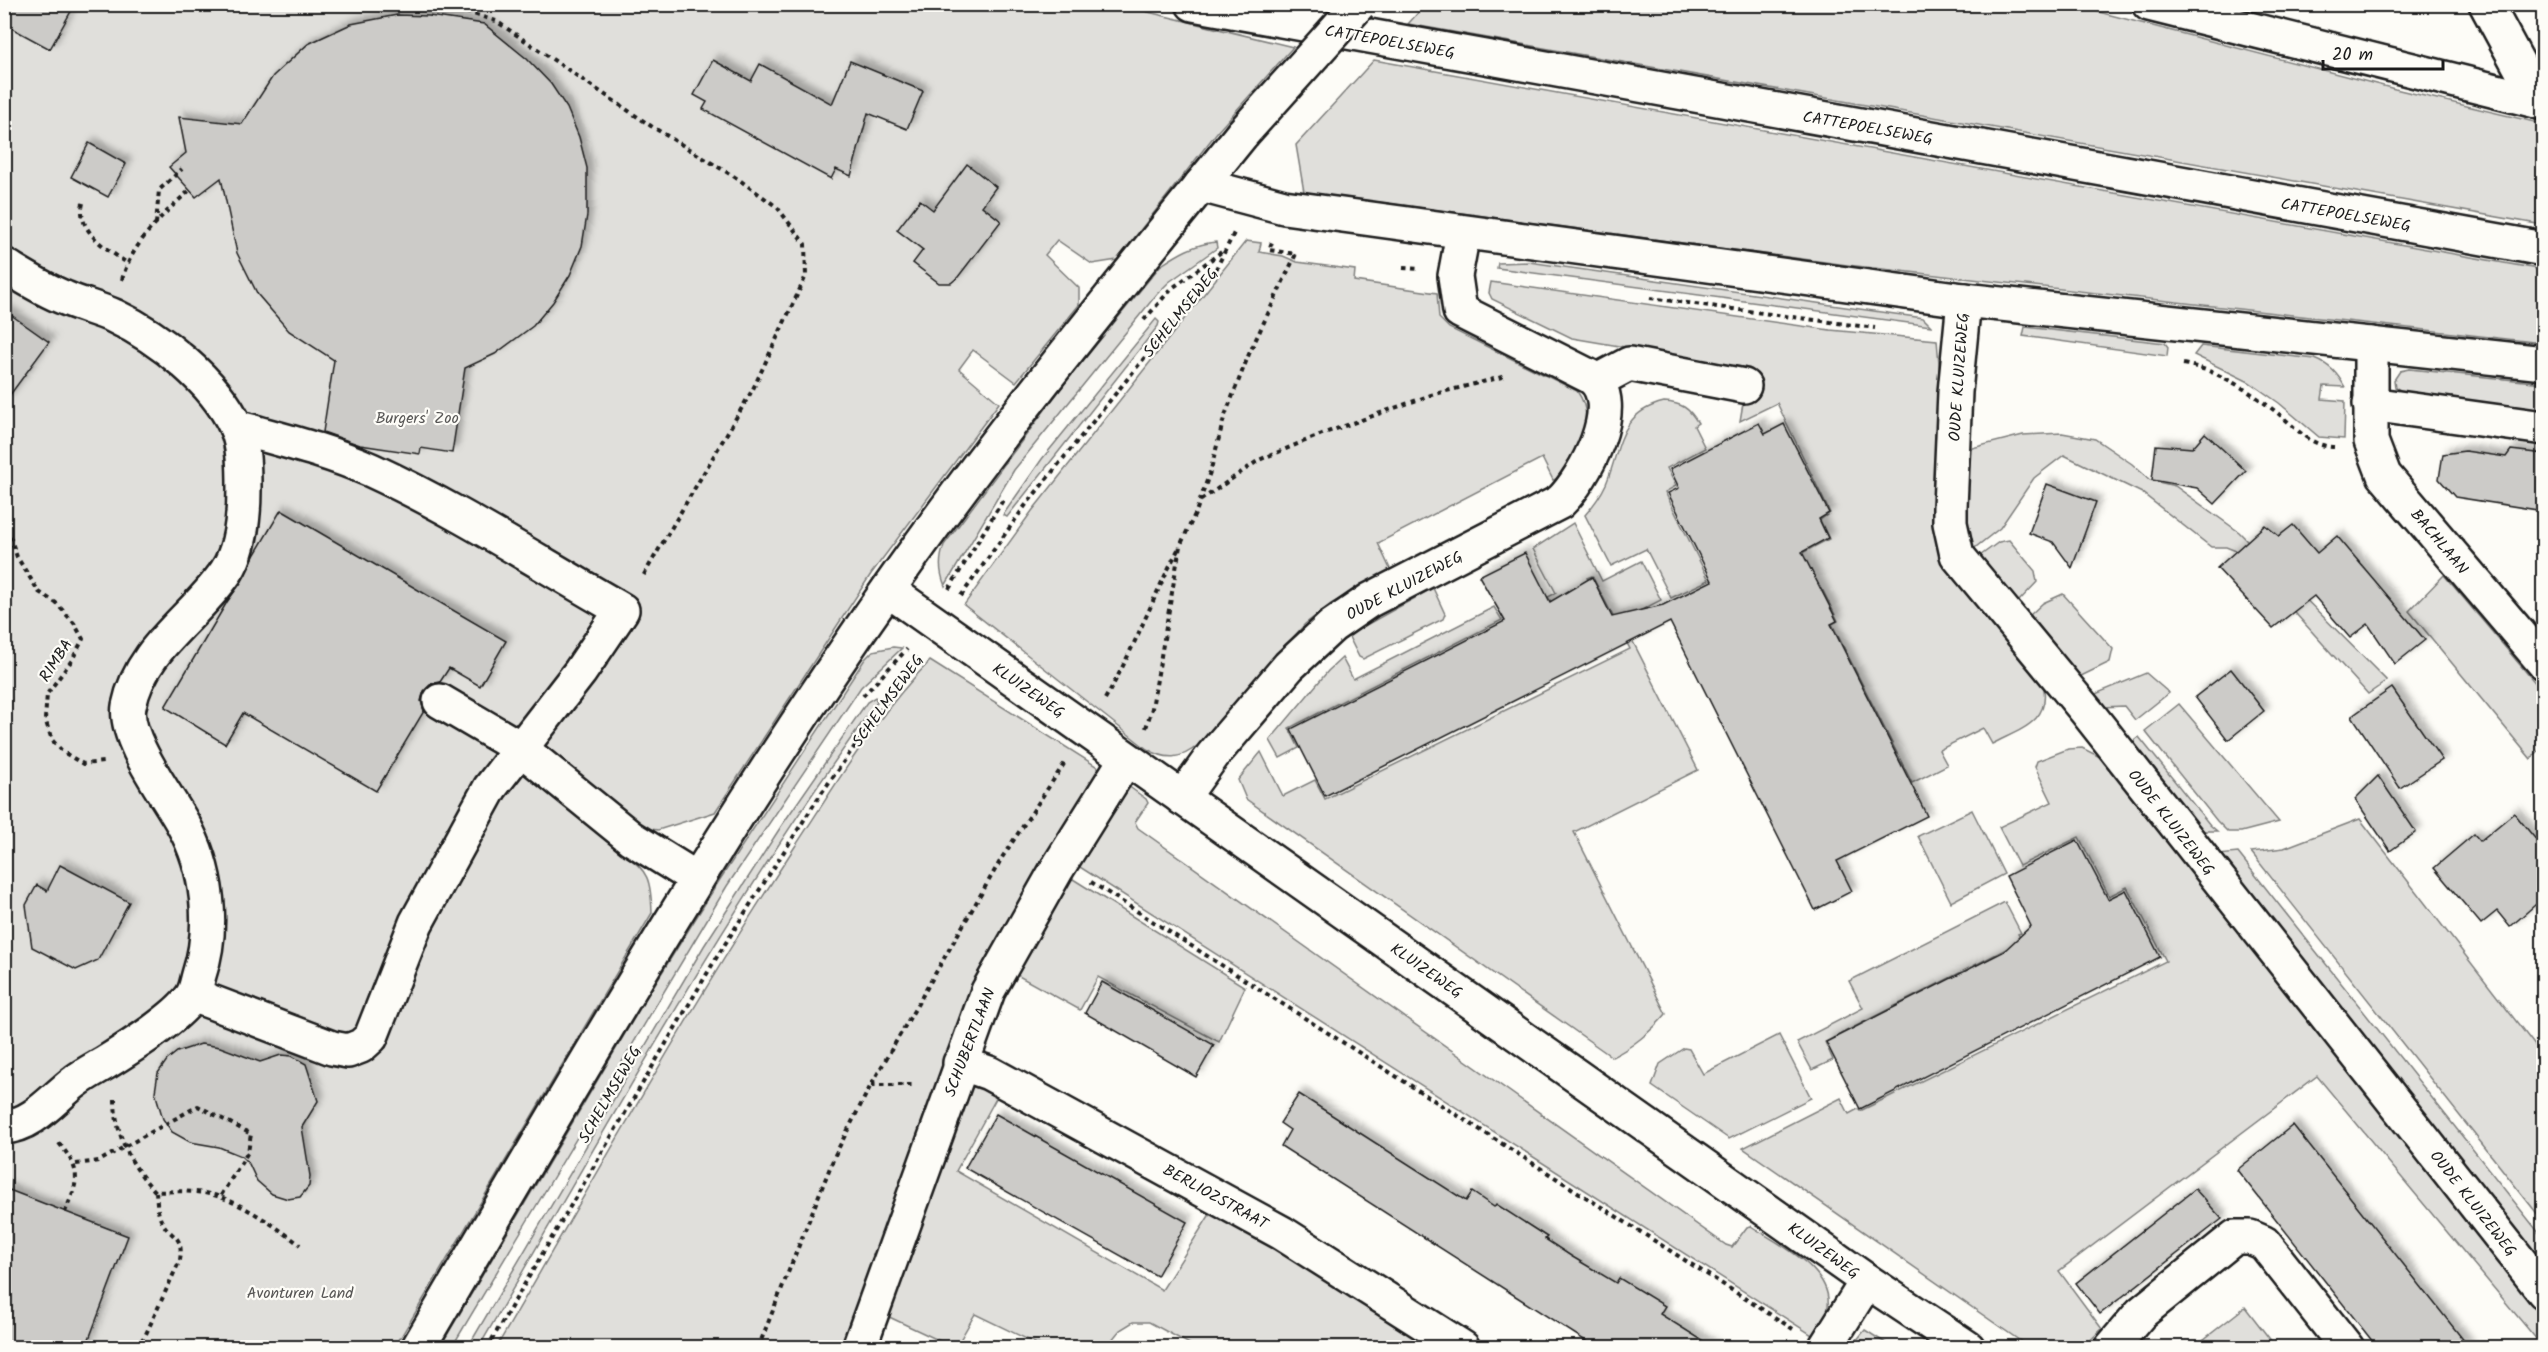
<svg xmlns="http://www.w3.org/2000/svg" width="2548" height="1352" font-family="Kalam,sans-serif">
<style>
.green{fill:#e0dfdb;stroke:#7e7e7c;stroke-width:1.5}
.building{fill:#cccbc8;stroke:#1c1c1c;stroke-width:1.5;filter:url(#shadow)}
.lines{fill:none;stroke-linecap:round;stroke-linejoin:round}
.minor-casing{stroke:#1c1c1c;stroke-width:38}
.major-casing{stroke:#1c1c1c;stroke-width:38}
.path{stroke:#1c1c1c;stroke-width:4;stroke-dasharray:4.5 4.5;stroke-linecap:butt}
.minor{stroke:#fdfcf7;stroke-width:33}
.major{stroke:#fdfcf7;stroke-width:33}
.major-bridge-casing{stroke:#1c1c1c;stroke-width:38;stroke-linecap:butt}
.major-bridge{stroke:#fdfcf7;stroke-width:33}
.labels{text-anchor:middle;stroke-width:4.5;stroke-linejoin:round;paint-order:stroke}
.street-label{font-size:16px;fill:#1c1c1c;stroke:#fdfcf7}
.park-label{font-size:16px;fill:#575655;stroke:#fdfcf7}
</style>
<defs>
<filter id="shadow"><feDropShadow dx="5.5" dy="-5.5" stdDeviation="3" flood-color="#0004"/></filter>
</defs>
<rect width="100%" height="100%" fill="#fdfcf7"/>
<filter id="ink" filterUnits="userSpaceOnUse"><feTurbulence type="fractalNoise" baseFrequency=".0167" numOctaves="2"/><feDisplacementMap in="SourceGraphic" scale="12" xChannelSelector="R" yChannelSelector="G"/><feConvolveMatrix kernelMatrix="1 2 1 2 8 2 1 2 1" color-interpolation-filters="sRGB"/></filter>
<g filter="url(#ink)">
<g class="green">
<path d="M1115,4L1293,47L1218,131L1117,260L1092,264L1057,240L1045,255L1079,288V305L1016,382L973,350L959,369L999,403L871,574L715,812L658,830L637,827L622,853C649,870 651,881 652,913L395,1347H5L4,5Z"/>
<path d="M1425,5H2072L2395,89L2543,124V225L1408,24Z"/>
<path d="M1374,60L2543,270V343L1847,265L1304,192L1296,145Z"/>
<path d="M1246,241L1261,243L1259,252L1283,256L1297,262L1355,270L1354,281L1437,293L1439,318L1449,328L1577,391C1599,422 1576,453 1556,479L1553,480L1542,458L1378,543L1391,571L1331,604L1305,624L1198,745C1181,760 1166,760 1147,749L964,605L1032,511Z"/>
<path d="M1216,242L1217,248L1169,282L1157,294L1014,470L945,586C939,571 939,560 944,545L1065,383L1160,266C1178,254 1194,244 1216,242Z"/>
<path d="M1529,262L1923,318L1931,326L1497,268L1498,263Z"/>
<path d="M1491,282L1830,330L1937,340L1939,364L1936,506L1946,568L2043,683C2052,722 2020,729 1992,744L1983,728L1939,750L1947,765L1912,783L1832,624L1838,621L1823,591L1816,593L1798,555L1829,539L1820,520L1830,513L1777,403L1740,421L1749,368L1572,338L1492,299L1489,293Z"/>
<path d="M1156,319L1159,322L1158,326L1007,517L1003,515L1042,459Z"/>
<path d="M2025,327L2165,343L2168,347L2167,356L2023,336Z"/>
<path d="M2201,346L2315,359C2330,365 2337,373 2345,387L2324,386L2322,399L2345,401L2344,439L2319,437L2279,403L2249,382L2194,355Z"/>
<path d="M2409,369L2543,383V413L2403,392L2395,387L2394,380L2400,371Z"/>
<path d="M1664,402C1682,403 1689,408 1698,423L1694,426L1705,448L1667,468L1676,486L1665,492L1709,580L1671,598L1646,549L1611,566L1585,515C1593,506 1601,495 1606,484C1621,448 1618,413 1664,402Z"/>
<path d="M2062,433L2095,439L2132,464L2150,480L2175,486L2239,532L2387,681L2368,694L2241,553L2226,547H2211L2142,493L2064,455L2034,478L2000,528L1972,550L1966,536L1968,449L2023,435Z"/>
<path d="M1573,523L1602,581L1641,561L1661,600L1622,620L1698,770L1574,832L1666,1014C1652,1031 1631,1048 1612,1057L1246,799L1238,780L1261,752L1283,796L1315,780L1325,799L1630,649L1592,576L1587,578L1591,585L1553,605L1548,597L1556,593L1533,549Z"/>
<path d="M2009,540L2035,571L2037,582L2018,602L1977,558L1999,542Z"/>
<path d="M2444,575L2543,692V746L2531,759L2409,611Z"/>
<path d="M1433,588L1445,614L1443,619L1363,659L1359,657L1348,635Z"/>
<path d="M2063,594L2113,649L2110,662L2079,677L2030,615L2043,603Z"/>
<path d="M1494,607L1502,620L1289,728L1299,748L1280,758L1270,740L1328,671L1342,658L1353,679Z"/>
<path d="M893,647L902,648L861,687L727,886L452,1347H440L646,998L719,881L865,659L873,651Z"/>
<path d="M930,661L1107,773L992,961L986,959L847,1347L496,1348C594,1180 688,1010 794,848C836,785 876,715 930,661Z"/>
<path d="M2146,673L2169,693L2135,720L2124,706L2102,707L2093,695Z"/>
<path d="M875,697L877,702C728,906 606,1129 479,1347H468L704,946L782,825L867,702Z"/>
<path d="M2179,704L2279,822L2241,832H2228L2217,821L2145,731Z"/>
<path d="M2139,737L2210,825L2217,831H2200L2131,743Z"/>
<path d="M2082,748L2100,757L2543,1317V1347L2317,1076L2059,1271L2102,1329L2083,1347H2029L1743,1148L1841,1098L1849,1114L1858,1109L1860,1111L2166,961L2127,887L2109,896L2079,837L2019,866L1999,827L2052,802L2035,767L2037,761L2068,749Z"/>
<path d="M1124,783L1146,799L1148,803L1135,822L1138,828L1726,1245L1732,1247L1747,1227L1751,1226C1779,1245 1841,1272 1826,1316C1823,1323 1818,1330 1815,1337L1072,862Z"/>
<path d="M1972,810L2004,874L1951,902L1918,836Z"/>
<path d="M2360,819L2543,1056V1221L2251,852L2284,848Z"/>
<path d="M2238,853L2543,1238V1268L2218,855Z"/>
<path d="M1065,874L1245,987L1219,1042L1098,977L1080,1010L1008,970Z"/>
<path d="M2005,902L2021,933L2018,934L2022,941L1825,1042L1833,1060L1812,1070L1797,1042L1863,1008L1849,981Z"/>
<path d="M1779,1035L1811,1098L1729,1139L1652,1086L1660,1064L1684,1048L1689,1049L1703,1074Z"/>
<path d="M971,1082L999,1093L956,1171L1162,1290L1212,1211L1275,1247L1435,1347H1195L1149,1322H1133L1120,1330L1106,1347H1043L975,1314L956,1347H953L885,1315Z"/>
<path d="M2245,1307L2276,1347H2194Z"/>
<path d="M1865,1330L1892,1347H1851Z"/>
</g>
<g class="building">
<path d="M4,4H75L50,49L4,24Z"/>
<path d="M397,15L429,16L484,24L527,59L551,84L567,108L579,137L587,168V215L582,246L570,275L553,302L533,326L495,354L465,368L452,453L421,448L420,454L360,445L323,432L334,360L289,331L258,295L237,253L221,178L196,197L169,167L186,153L179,117L242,124L273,76L308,44L351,24Z"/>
<path d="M713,60L751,81L760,64L832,104L850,61L923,91L907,129L868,113L851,176L836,169L831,179L703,109L707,102L694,95Z"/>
<path d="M89,143L126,164L108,197L71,177Z"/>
<path d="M967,164L996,187L982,206L1001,221L958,277L951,283H939L913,263L923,250L897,230L920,200L933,210Z"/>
<path d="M4,310L49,342L4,403Z"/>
<path d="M1759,423L1765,434L1784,424L1829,513L1819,519L1828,538L1802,552L1837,621L1831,624L1927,816L1837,861L1852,891L1815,910L1670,622L1325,796L1291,729L1505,621L1479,576L1525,553L1550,602L1592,577L1612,617L1663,605L1712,581L1668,493L1679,488L1670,469Z"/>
<path d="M2205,433L2246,471L2215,504L2197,488L2152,480L2156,445L2192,448Z"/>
<path d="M2511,450L2544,454V511L2455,497L2439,479L2443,454L2465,451L2506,457Z"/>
<path d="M2047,484L2096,502L2072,568L2053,542L2029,533Z"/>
<path d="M281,510L506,641L480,686L449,668L440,682L431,684L424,691L421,701L424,711L376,791L243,713L225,744L165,707L227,602L242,581L255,554Z"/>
<path d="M2265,525L2279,536L2293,525L2317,553L2337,536L2425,640L2395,664L2368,624L2350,638L2314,596L2273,628L2217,568Z"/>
<path d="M2231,669L2264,711L2228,740L2195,697Z"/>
<path d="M2392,688L2442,760L2400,788L2352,716Z"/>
<path d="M2378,776L2416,832L2390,851L2355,799Z"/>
<path d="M2514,813L2543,848V898L2510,927L2497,911L2481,924L2434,868L2474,834L2480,841Z"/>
<path d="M2077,840L2108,899L2126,890L2160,957L1860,1109L1826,1042L2003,952L2031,926L2006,876Z"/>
<path d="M60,865L129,902L98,960L76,970L32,947L26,905L37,885L47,891Z"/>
<path d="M1102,982L1214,1045L1196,1077L1085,1013Z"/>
<path d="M201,1044L220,1047L260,1062L281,1055L292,1056L306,1064L318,1101L302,1127L310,1176L309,1186L300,1197L288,1199L272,1194L257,1181L249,1164L241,1156L219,1147L190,1142L172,1132L163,1119L155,1092L158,1073L167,1060L177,1052Z"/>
<path d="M1299,1094L1466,1201L1472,1192L1494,1207L1496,1204L1547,1237L1545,1239L1571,1256L1616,1283L1619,1278L1665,1306L1660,1314L1713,1347H1595L1281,1146L1290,1130L1280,1123Z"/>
<path d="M996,1114L1187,1222L1157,1276L965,1168Z"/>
<path d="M2293,1125L2304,1139L2469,1347H2377L2237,1170Z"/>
<path d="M4,1188L128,1236L86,1347H4Z"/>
<path d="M2195,1189L2222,1219L2100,1314L2076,1283Z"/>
</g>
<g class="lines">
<defs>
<g id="minor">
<path d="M1193,4L2544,249"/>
<path d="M2149,4L2544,103"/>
<path d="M2486,4L2539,102"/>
<path d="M1201,185L1284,207L1964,300L2544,363"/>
<path d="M4,265C24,277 44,290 65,298C81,305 98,309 114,316C159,337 215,381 236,427C244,445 244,469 244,489C244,516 241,550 226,572C194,619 141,647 129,706C123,738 168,796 183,824C208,868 215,927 199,975C197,982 196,990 192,996C176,1019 129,1048 105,1063C95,1069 85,1074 76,1081C54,1097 34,1125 4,1127"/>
<path d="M1964,300L1955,392L1950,507V523L1957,555L2087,712L2544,1292"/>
<path d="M2371,344V441L2384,475L2544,663"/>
<path d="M1597,381L1629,364L1744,386"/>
<path d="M2370,404L2544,428"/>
<path d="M888,590L1867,1281L1968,1348"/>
<path d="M440,701L520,748L631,838L697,879"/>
<path d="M1182,798L1213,755L1289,666L1332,626L1370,600L1560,502C1584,479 1626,403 1591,377L1460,311L1455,276L1463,233"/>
<path d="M193,995L332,1048L348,1051L361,1046L371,1037L416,923L490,788L580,672L622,610C539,563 458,510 371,470C328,451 282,440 236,427"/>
<path d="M960,1063L989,1073L1282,1233L1463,1348"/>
<path d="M859,1348L988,991L1057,869L1126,759"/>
<path d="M1825,1348L1867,1281"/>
<path d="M2111,1348L2141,1313L2235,1237H2250L2264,1243L2347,1348"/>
</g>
<path id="major" d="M418,1348C569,1091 717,832 889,588C1000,430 1122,283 1243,133"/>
</defs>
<use href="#minor" class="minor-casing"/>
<use href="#major" class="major-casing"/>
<g class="path">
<path d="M440,4L496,21L651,126L738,179L777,207L805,244L806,276L753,389L642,578"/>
<path d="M83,203C76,231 107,249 127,263"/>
<path d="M156,224L159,190L182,169"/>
<path d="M1403,268L1420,269"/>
<path d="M122,280C131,244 163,214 190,190"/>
<path d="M1650,298L1875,328"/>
<path d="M1144,320L1171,289L1224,250"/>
<path d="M2183,364C2218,370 2248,390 2275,411C2295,426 2308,446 2334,447"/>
<path d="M1201,500L1259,460L1322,434L1431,395L1506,376"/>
<path d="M4,519L17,557L39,592L56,603L74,623L83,639L72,660L47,694L45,719L52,740L63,752L83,764L103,762"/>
<path d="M949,589L1003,500"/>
<path d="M961,596L1025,506L1216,269L1235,231"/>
<path d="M863,696L907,649"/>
<path d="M1105,699C1134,650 1153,596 1180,546"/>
<path d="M1146,728L1152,708L1180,546L1196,512L1211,469L1224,418L1249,354L1296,254L1269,250L1272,242"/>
<path d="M1091,882L1793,1329"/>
<path d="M871,1085H916"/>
<path d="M115,1099C115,1135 131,1167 156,1192C176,1191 201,1190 220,1197C246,1206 279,1228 300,1245"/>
<path d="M59,1143C82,1172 79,1179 65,1212"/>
<path d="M76,1164L99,1161L198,1106L251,1134L248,1152L220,1197"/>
<path d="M135,1348L145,1336L180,1260C184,1233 170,1239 161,1220C157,1212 157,1201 156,1192"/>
<path d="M487,1348L718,955L820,795L919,656"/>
<path d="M758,1348L835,1155L871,1085L1003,856L1066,761"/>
</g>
<use href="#minor" class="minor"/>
<use href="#major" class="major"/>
<defs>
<path id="major-bridge" d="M1243,133L1359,4"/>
</defs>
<use href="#major-bridge" class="major-bridge-casing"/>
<use href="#major-bridge" class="major-bridge"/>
</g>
</g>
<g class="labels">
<g class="street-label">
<text transform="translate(1390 41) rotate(10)" y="6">CATTEPOELSEWEG</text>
<text transform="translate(1868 127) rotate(10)" y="6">CATTEPOELSEWEG</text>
<text transform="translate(2346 214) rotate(10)" y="6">CATTEPOELSEWEG</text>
<text transform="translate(1180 312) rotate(-51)" y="6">SCHELMSEWEG</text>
<text transform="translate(1958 377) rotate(-86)" y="6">OUDE KLUIZEWEG</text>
<text transform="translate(2440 541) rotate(50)" y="6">BACHLAAN</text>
<text transform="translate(1404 585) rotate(-28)" y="6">OUDE KLUIZEWEG</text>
<text transform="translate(55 660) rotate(-57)" y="6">RIMBA</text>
<text transform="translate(1029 690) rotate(35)" y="6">KLUIZEWEG</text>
<text transform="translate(887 700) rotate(-54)" y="6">SCHELMSEWEG</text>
<text transform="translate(2172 822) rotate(52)" y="6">OUDE KLUIZEWEG</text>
<text transform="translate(1427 970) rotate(35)" y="6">KLUIZEWEG</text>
<text transform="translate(969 1042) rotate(-69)" y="6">SCHUBERTLAAN</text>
<text transform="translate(609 1094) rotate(-60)" y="6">SCHELMSEWEG</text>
<text transform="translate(1216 1196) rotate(29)" y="6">BERLIOZSTRAAT</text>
<text transform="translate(2474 1203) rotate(52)" y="6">OUDE KLUIZEWEG</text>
<text transform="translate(1824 1250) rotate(36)" y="6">KLUIZEWEG</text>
</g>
<g class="park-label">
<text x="417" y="423">Burgers' Zoo</text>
<text x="300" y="1298">Avonturen Land</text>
</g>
</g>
<rect width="2548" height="1352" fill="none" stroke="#fdfcf7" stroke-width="24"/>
<rect x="12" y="12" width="2524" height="1328" fill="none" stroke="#1c1c1c" stroke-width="2" filter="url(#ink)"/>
<path d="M2323 60v9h120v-9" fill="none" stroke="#1c1c1c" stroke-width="3"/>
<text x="2332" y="60" font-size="18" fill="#1c1c1c" stroke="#fdfcf7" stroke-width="4.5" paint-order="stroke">20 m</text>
</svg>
